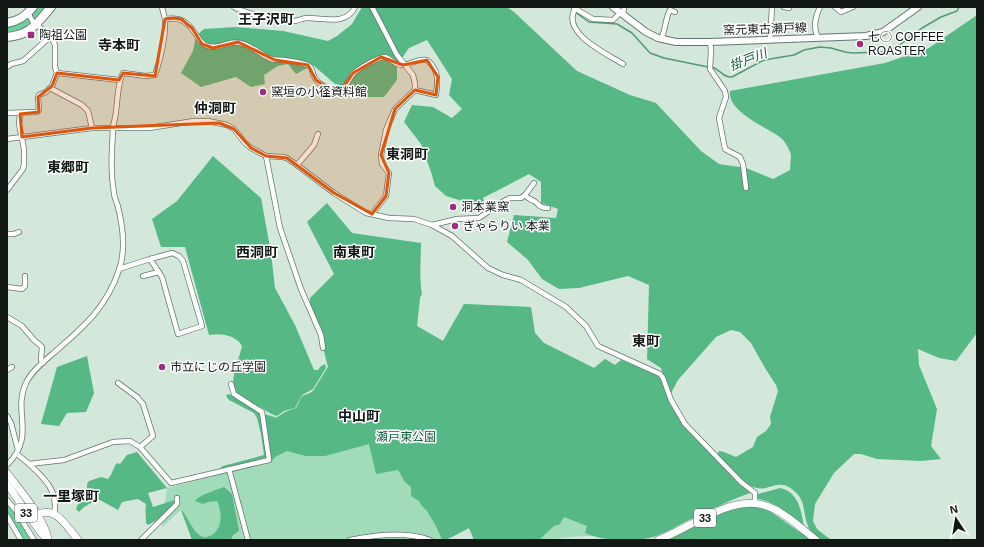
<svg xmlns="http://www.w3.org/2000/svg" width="984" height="547" font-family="Arial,'Noto Sans JP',sans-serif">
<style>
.green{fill:#a1dbba}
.forest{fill:#55b885}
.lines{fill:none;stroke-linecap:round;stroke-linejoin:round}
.stream{stroke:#529974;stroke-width:1.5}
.river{stroke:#6ed09d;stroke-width:8}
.minor-casing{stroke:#64766b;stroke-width:6}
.secondary-casing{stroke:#64766b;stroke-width:8}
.primary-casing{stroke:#64766b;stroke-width:8}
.trunk-casing{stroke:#64766b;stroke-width:10}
.minor{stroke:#fff;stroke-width:4.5}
.secondary{stroke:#fff;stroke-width:6}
.primary{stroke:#fff;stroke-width:7}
.trunk{stroke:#fff;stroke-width:8}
.marked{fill:#dd560c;fill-opacity:0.2;stroke:#dd560c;stroke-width:3;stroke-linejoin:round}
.poi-dot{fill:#a02b85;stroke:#fff;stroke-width:1.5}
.labels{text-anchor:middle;stroke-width:3;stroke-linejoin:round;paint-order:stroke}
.shield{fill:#fff;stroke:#585d5a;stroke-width:1}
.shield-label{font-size:11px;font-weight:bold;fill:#111814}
.street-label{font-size:12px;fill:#111814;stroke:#fff}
.poi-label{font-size:12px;fill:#111814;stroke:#fff;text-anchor:start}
.park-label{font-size:12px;fill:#135d3c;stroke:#fff}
.water-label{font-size:13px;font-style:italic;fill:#105c3b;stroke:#fff}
.quarter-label{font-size:14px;font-weight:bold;fill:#111814;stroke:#fff}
</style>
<rect width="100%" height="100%" fill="#d3e8db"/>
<path class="green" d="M420,298L417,326L443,341L464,304L531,307L535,333L544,343L594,368L605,359L615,365L621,360L658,376L661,379L670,401L682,422L738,483L750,493L727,501L659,535C635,543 617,538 592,536C579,536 564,537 552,540H474L469,528L446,540H192L181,510L162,527L167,488L271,462L264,414L278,417L285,412L296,408L302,396L310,393L313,391L328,367L324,349Z"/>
<g class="forest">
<path d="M362,7H507L514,12L577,71L630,95L656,103L701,151L719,164L746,168L773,179L790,170C790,166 791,159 791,155C790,150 785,141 781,138C769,128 727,112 730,91L885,63L929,48L977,15V333L956,361L939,358L918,349L919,365L937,409L931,446L941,459L921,461L877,459L861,454H854L834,473L815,504L813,521L817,529L831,540H820C815,536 810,533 808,526C802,512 807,501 793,490C778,478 770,491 757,488C742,485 730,468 719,457L718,453L719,451L724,452L736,457L753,447L757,437L766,431L771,424L770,417L778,391L776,385L765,368L751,343L740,332L731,330L716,337L678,380L670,395L661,368L647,359L649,285L628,276L579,288L559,289L542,279L528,260L507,242L514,215L556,218L558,209L541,203V182L529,174L483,198L484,203L479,206L446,196L435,186L431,172L421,144L404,122L412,105L433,107L452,118L462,109L449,95L452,79L427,40L409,48L397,65V80L384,97H363L335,84L313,65L296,74L288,64L278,66L264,75L265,84L251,87L236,77L201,87L181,73L193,51L196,36L204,29L235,27L283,31L328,41L337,36L352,24Z"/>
<path d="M213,156L261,198L271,253L275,288L295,325L314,370H318L321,366L325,364L326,368L313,389L302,395L295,408L284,411L277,416C269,414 265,409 258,406C251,403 239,398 235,391C229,380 240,357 242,346C236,335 220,333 209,335L185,247H161L152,219L177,201Z"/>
<path d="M327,203L352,233L421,243C421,260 419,277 422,294L420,298L417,326L443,341L464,304L531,307L535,333L544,343L594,368L605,359L615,365L621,360L658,376L661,379L670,401L682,422L738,483L748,490H751L750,493C728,501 707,511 685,522C674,528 662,535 649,538C629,542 603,541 585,533L587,526L564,517L560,524L554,526L539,540H474L469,528L446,540H442L436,526L427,511L422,506L419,501L411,496V487L405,482L398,470L376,474L369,444L325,456H306L287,451L275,457L271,462L264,414L276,418L285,412L296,408L302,396L310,393L313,391L328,367L315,316L310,304V298L334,274L307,222Z"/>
<path d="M87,356L94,393L86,412L67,413L59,426L41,424L57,367Z"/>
<path d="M228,394L236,397L260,411L268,456L265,458L222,469L221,467L223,466L264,455L261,434L257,418L254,413L229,400L226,396Z"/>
<path d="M137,452L167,488L148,493L153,507L175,500L176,504C167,512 159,520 148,525L146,523C146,517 145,510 146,504L138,499L122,502L118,510L98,499L84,507L79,512L76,509L79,502L87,497V484L89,481L101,477L108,479C113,474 113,467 117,463L120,464L127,455Z"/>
<path d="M224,487L232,494L239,531L233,535L231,540H192L181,510C189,517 192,533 203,537C206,538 209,536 212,535C223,528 222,511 217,501L208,502L203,504L195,501C199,495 216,490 224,487Z"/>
<path d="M780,488C799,492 801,511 804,527C790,515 776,502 758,499V494Z"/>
<path d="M744,506L760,507L770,511L811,540H665L727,510Z"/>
</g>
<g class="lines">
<g class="stream">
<path d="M575,12L589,22L617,24L632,33L650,53L664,58L708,67"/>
<path d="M712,67C721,70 723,78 732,77L764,60L794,55L804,50L820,47L831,48L845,52L852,53L883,52L897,47L922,28L941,17L957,11L959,7"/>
</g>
<g class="river">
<path d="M7,28L24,25L41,7"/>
<path d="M7,503L28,540"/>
</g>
<defs>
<g id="minor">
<path d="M162,7L165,19"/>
<path d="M234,7C247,14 280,22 295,21C299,20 303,18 307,18C324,18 346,26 355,7"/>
<path d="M784,7L789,8"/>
<path d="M835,7L841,12L853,7"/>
<path d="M574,8L593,19L613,20L620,13"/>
<path d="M575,9C561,33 607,54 623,64"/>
<path d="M623,14L624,7"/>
<path d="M818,38C813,27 815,18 820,7"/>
<path d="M661,39C666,29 665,19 670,10L675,12"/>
<path d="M770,40L772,7"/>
<path d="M710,42L711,50L710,69L725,91L726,97L719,118L725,149L740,157L743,164L746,188"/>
<path d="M7,67L11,64L23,61L51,36"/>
<path d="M57,73L119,80"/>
<path d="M50,88L82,105L88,111L92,128"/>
<path d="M7,113L37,112L39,110L38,97L39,95L46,92L52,86L57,73L55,67V45L51,36L33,22L28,13"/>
<path d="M7,139L92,128H149L194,121H208L227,125L234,129L245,143L251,148L266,156L283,157L287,158L297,165L334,193L366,213L389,218L414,219L432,225L452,236L488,268L503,275L521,280L566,307L586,326L598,346L660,374L663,378L671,400L685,424L741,482L755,493V503"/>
<path d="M266,156L280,228L301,289L321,335L323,348"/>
<path d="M297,165L314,145L318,134"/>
<path d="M7,190L23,169L24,164V149L19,124L20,114"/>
<path d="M525,195C528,199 530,199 534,201C540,205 539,208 548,208"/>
<path d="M372,214L386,196L389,173L382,164L381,155L386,130L395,109L415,90V84L413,75L397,55L372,7"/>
<path d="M432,225L457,219L479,218L504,201L510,198H521L525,195L534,183"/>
<path d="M7,234H14L19,232"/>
<path d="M119,269L150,259L162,277L178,334L202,326L183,261L179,256L172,253L150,259"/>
<path d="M143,276L159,272"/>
<path d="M7,287L22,289L25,286V276"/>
<path d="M7,317L22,326L34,340L40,345L42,347L41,360L43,363"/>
<path d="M7,370L12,367"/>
<path d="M118,383L137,397L143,404L153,436L140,447"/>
<path d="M7,416L11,423L18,450"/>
<path d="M17,454L29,464L64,460L113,442L130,441L140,447L171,483L269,460L262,412L237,396L234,394L231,384"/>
<path d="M29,464C44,478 59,491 54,514"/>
<path d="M7,465C37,435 12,413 26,383C32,370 47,359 57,350C85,326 107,306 119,270C126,250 123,227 118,207C117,202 114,198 114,193C110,171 112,151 113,129C113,123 116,117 116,111C118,99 117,85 123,73L146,76L155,75C161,57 166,38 165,19C182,17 188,22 197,36C199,39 201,43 205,45C218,51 228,40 240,43C252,46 259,53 269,58C274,61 279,59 284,60C292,61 301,63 308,65C313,67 312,74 315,78C317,82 327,89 332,91C345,95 347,81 353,74C356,70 380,56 385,57C390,58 394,65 403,65C412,65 416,58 427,60C439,70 438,80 436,95L415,90"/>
<path d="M229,469L248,540"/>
<path d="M7,500L16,511L34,540"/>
<path d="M7,516L21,540"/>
<path d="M141,540L177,504V498"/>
<path d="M350,540C374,535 406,531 430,540"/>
</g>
<path id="secondary" d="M613,7L646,32L658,38L676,42H710L866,36L883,32L918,7"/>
<g id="primary">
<path d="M7,473C21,492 43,516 48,539"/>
<path d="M7,484L41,533L48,540"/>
<path d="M37,515C55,504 68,528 78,540"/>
<path d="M658,540C694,527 735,489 774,509C789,516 803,530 816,540"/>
</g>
<g id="trunk">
<path d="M7,23C19,21 26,16 33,7"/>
<path d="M7,37C31,35 36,24 51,7"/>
</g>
</defs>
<use href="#minor" class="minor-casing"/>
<use href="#secondary" class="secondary-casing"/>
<use href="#primary" class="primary-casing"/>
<use href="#trunk" class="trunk-casing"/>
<use href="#minor" class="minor"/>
<use href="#secondary" class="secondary"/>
<use href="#primary" class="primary"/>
<use href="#trunk" class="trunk"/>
</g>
<path class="marked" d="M173,18L181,19L192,28L202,44L213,48L238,42L275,60L308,65L316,80L332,91L340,92L353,73L381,57L403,65L427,60L438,77L436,95L415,90L395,109L381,155L389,173L386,196L372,214L334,193L287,158L266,156L251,148L234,129L219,123L92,128L22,137L20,114L39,112L38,97L52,86L57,73L119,80L123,73L155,76L165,19Z"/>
<g class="poi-dot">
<rect x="27" y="31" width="8" height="8" rx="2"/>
<circle cx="860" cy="44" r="4"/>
<circle cx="263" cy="92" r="4"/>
<circle cx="453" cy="207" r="4"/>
<circle cx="455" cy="226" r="4"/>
<circle cx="162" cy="367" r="4"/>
</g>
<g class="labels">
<g class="shield">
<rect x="15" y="504" width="22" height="18" rx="3"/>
<rect x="694" y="509" width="22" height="18" rx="3"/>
</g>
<g class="shield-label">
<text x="26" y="517">33</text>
<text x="705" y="522">33</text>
</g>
<g class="street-label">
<text transform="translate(765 29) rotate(-2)" y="4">窯元東古瀬戸線</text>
</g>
<g class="poi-label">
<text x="39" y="39">陶祖公園</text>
<text x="868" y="41">七◯ COFFEE<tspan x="868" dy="14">ROASTER</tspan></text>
<text x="271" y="96">窯垣の小径資料館</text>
<text x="461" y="211">洞本業窯</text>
<text x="463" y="230">ぎゃらりい 本業</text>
<text x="170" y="371">市立にじの丘学園</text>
</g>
<g class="park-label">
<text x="406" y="441">瀬戸東公園</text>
</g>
<g class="water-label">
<text transform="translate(748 59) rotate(-21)" y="5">掛戸川</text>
</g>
<g class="quarter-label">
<text x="266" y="24">王子沢町</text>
<text x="119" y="50">寺本町</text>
<text x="215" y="113">仲洞町</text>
<text x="407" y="159">東洞町</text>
<text x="68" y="172">東郷町</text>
<text x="257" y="257">西洞町</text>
<text x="354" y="257">南東町</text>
<text x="646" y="346">東町</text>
<text x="359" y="421">中山町</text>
<text x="71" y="501">一里塚町</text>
</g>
</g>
<rect width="984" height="547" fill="none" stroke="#111814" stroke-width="16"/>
<g transform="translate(956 519) rotate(348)" stroke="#ffffff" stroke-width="3" paint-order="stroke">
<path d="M0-3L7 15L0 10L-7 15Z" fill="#111814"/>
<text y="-6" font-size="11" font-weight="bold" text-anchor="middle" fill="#111814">N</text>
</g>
</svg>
